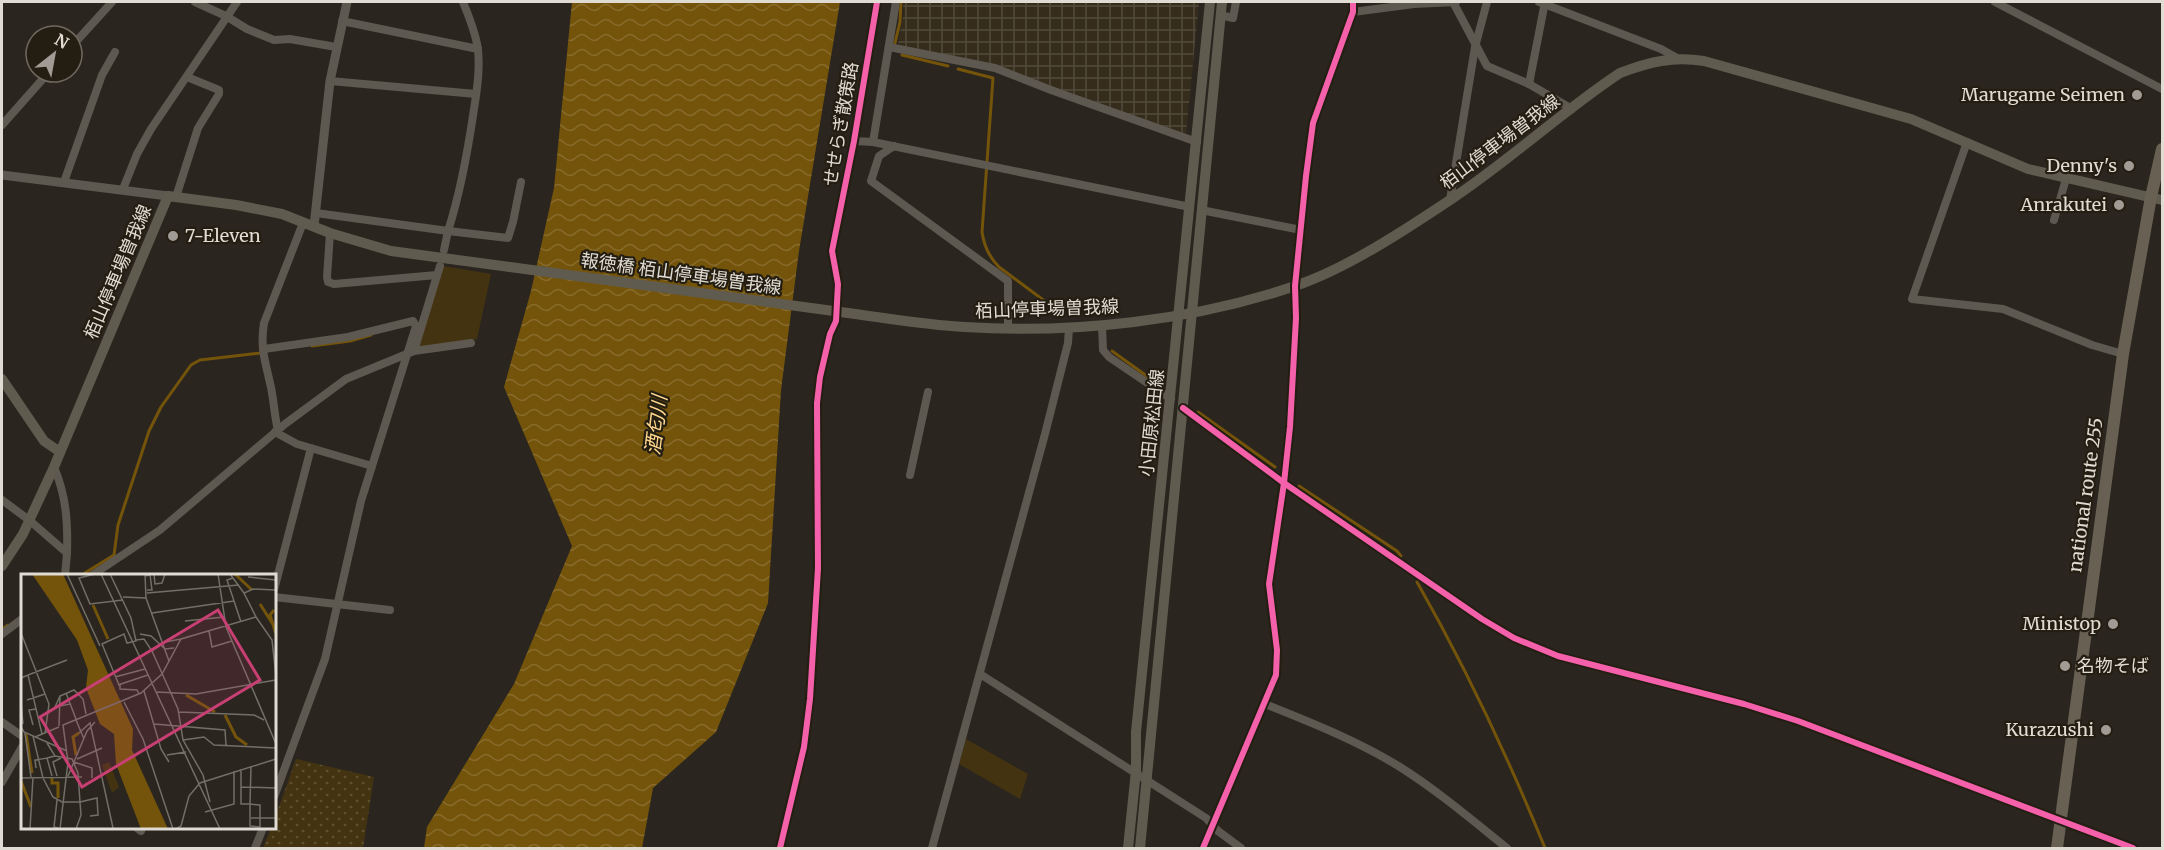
<svg xmlns="http://www.w3.org/2000/svg" width="2164" height="850" font-family="Merriweather,'Noto Sans JP',serif">
<style>
.industrial{fill:url(#industrial-grid)}
.grass{fill:url(#grass-dots)}
.green{fill:#443310}
.water{fill:url(#water-waves)}
.lines{fill:none;stroke-linecap:round;stroke-linejoin:round}
.stream{stroke:#74540a;stroke-width:3}
.minor-tunnel{stroke:#45413a;stroke-width:8;stroke-dasharray:8 4;stroke-linecap:butt}
.minor{stroke:#5d5850;stroke-width:8}
.tertiary{stroke:#5d5850;stroke-width:9}
.secondary{stroke:#605b4f;stroke-width:10}
.trunk{stroke:#686053;stroke-width:12}
.secondary-bridge{stroke:#605b4f;stroke-width:10}
.cycleway-casing{stroke:#241e12;stroke-width:10}
.cycleway{stroke:#f560ab;stroke-width:6}
.poi-dot{fill:#a09c95;stroke:#241e12;stroke-width:2}
.labels{text-anchor:middle;stroke-width:4.5;stroke-linejoin:round;paint-order:stroke}
.poi-label{font-size:18px;fill:#e0dcd4;stroke:#241e12;text-anchor:end}
.street-label{font-size:18px;fill:#e0dcd4;stroke:#241e12}
.water-label{font-size:20px;font-style:italic;fill:#ffd68d;stroke:#241e12}
.inset-river{fill:none;stroke:#74540a;stroke-width:3}
.inset-road{fill:none;stroke:#736f67;stroke-width:1.5}
.view{fill:#c83f73;fill-opacity:0.15;stroke:#c83f73;stroke-width:3}
.inset-edge{fill:none;stroke:#e0dcd4;stroke-width:3}
</style>
<defs>
<pattern id="industrial-grid" width="8" height="8" patternUnits="userSpaceOnUse" patternTransform="scale(1.5)"><rect width="8" height="8" fill="#352c1c"/><path d="M0 4h8M4 0v8" fill="none" stroke="#524a3c"/></pattern>
<pattern id="grass-dots" width="8" height="8" patternUnits="userSpaceOnUse" patternTransform="scale(1.5)"><rect width="8" height="8" fill="#443310"/><path d="M2 2h.1M6 6h.1" fill="none" stroke="#5f5032" stroke-width="1.8" stroke-linecap="round"/></pattern>
<pattern id="water-waves" width="16" height="10" patternUnits="userSpaceOnUse" patternTransform="scale(1.5)"><rect width="16" height="10" fill="#74540a"/><path d="M0 5q4-4 8 0t8 0" fill="none" stroke="#886c2d"/></pattern>
</defs>
<rect width="100%" height="100%" fill="#2a261f"/>
<path class="industrial" d="M903,2H1199L1186,134L1076,96L995,64L900,46L898,44L904,12Z"/>
<path class="grass" d="M296,759L374,777L363,848H263L271,828H274L275,818Z"/>
<g class="green">
<path d="M443,266L491,274L477,339L419,347Z"/>
<path d="M966,739L1028,774L1020,799L959,764Z"/>
</g>
<path class="water" d="M572,2H840L799,251L781,390L768,603L716,732L653,788L642,848H424L427,827L514,684L572,546L504,387L531,291L554,188Z"/>
<g class="lines">
<g class="stream">
<path d="M895,43L900,22L901,2"/>
<path d="M902,55L948,66"/>
<path d="M958,69L993,78L982,232C984,246 989,257 999,267L1058,311"/>
<path d="M312,346L350,341L371,335"/>
<path d="M1112,351L1155,382"/>
<path d="M1198,412L1275,467"/>
<path d="M1299,486L1397,551L1401,556"/>
<path d="M80,576L114,555L118,525L149,431L161,407L191,365L200,360L261,353"/>
<path d="M1417,582C1466,668 1508,757 1545,848"/>
<path d="M2,629L8,625"/>
</g>
<path class="minor-tunnel" d="M836,321L837,293"/>
<g class="minor">
<path d="M195,2L226,16L247,29L274,40L290,39L336,47"/>
<path d="M1453,2L1487,66L1529,84L1572,109"/>
<path d="M1539,2L1661,49L1677,58"/>
<path d="M1995,2L2162,89"/>
<path d="M1353,12L1414,4L1456,2"/>
<path d="M1220,15L1233,18L1236,2"/>
<path d="M342,21L478,49"/>
<path d="M72,46L112,2"/>
<path d="M889,47L995,68L1051,90L1197,142"/>
<path d="M330,81L476,94"/>
<path d="M1529,84L1545,2"/>
<path d="M2,125L49,72"/>
<path d="M854,141L873,142L1190,207"/>
<path d="M873,142L896,2"/>
<path d="M1967,142L1912,299L2003,309L2092,345L2123,354"/>
<path d="M894,146L879,156L871,181L1008,281V329"/>
<path d="M64,182L102,75L115,52"/>
<path d="M123,189L137,154L151,129L237,2"/>
<path d="M176,197L198,128L219,94V90L187,77"/>
<path d="M1450,200L1475,47L1487,2"/>
<path d="M1201,210L1301,230"/>
<path d="M316,213L448,231C461,191 468,150 474,109C477,90 480,70 478,50C476,33 469,17 463,2"/>
<path d="M2054,220L2066,179"/>
<path d="M330,233L327,277L328,282L334,284L437,275"/>
<path d="M444,250L448,231L508,238L513,222L521,182"/>
<path d="M837,293L838,284L832,251L854,141L877,2"/>
<path d="M1102,325L1103,350L1109,357L1171,399"/>
<path d="M264,349L348,337L413,321L416,326L361,501L325,659L274,797"/>
<path d="M414,351L440,266"/>
<path d="M1183,408L1284,483L1482,619L1514,638L1558,656L1744,704L1798,721L2133,848"/>
<path d="M278,430C274,415 274,399 270,383C265,361 260,347 264,323L303,223"/>
<path d="M275,432L297,444L372,466"/>
<path d="M54,467C66,495 68,522 67,553"/>
<path d="M910,475L928,392"/>
<path d="M2,500L29,520L67,553L65,576"/>
<path d="M91,576L160,530L285,424L346,379L414,351L471,343"/>
<path d="M274,590L311,448"/>
<path d="M274,597L390,610"/>
<path d="M2,634L22,619"/>
<path d="M980,674L1206,818L1218,831L1241,848"/>
<path d="M1265,704C1310,722 1358,741 1400,767C1438,791 1472,820 1507,848"/>
<path d="M2,722L22,736"/>
<path d="M2,782L22,747"/>
<path d="M137,828L141,831"/>
<path d="M255,848L263,828"/>
<path d="M780,848L804,747L810,699L818,568L817,403L820,377L830,334L836,321"/>
<path d="M932,848L1045,434L1068,343L1069,327"/>
<path d="M1203,848L1276,675L1277,650L1269,584L1284,483L1290,427L1296,318L1295,286L1306,176L1313,123L1353,12V2"/>
</g>
<g class="tertiary">
<path d="M2,175L168,196"/>
<path d="M314,226L330,81L347,2"/>
</g>
<g class="secondary">
<path d="M848,313C886,318 925,325 965,327C1073,334 1192,321 1295,286C1346,269 1405,230 1450,200C1509,161 1561,112 1620,73C1649,62 1673,56 1704,61L1911,119L2028,169L2162,200"/>
<path d="M2,379L44,441L60,452"/>
<path d="M2,566L23,534L54,467L168,196L236,205L282,214L330,233L391,251L510,267"/>
<path d="M1128,848L1136,771V732L1210,2"/>
<path d="M1140,848L1222,2"/>
</g>
<path class="trunk" d="M2057,848L2123,354L2151,197L2162,149"/>
<path class="secondary-bridge" d="M510,267L848,313"/>
<defs>
<g id="cycleway">
<path d="M1183,408L1284,483L1482,619L1514,638L1558,656L1744,704L1798,721L2133,848"/>
<path d="M780,848L804,747L810,699L818,568L817,403L820,377L830,334L836,321L838,284L832,251L854,141L877,2"/>
<path d="M1203,848L1276,675L1277,650L1269,584L1284,483L1290,427L1296,318L1295,286L1306,176L1313,123L1353,12V2"/>
</g>
</defs>
<use href="#cycleway" class="cycleway-casing"/>
<use href="#cycleway" class="cycleway"/>
</g>
<g class="poi-dot">
<circle cx="2137" cy="95" r="6"/>
<circle cx="2129" cy="166" r="6"/>
<circle cx="2119" cy="205" r="6"/>
<circle cx="173" cy="236" r="6"/>
<circle cx="2113" cy="624" r="6"/>
<circle cx="2065" cy="666" r="6"/>
<circle cx="2106" cy="730" r="6"/>
</g>
<g class="labels">
<g class="poi-label">
<text x="2125" y="101">Marugame Seimen</text>
<text x="2117" y="172">Denny's</text>
<text x="2107" y="211">Anrakutei</text>
<text x="185" y="242" text-anchor="start">7-Eleven</text>
<text x="2101" y="630">Ministop</text>
<text x="2077" y="672" text-anchor="start">名物そば</text>
<text x="2094" y="736">Kurazushi</text>
</g>
<g class="street-label">
<text transform="translate(841 124) rotate(-80)" y="6">せせらぎ散策路</text>
<text transform="translate(1500 142) rotate(-37)" y="6">栢山停車場曽我線</text>
<text transform="translate(118 272) rotate(-67)" y="6">栢山停車場曽我線</text>
<text transform="translate(681 274) rotate(8)" y="6">報徳橋 栢山停車場曽我線</text>
<text transform="translate(1047 309) rotate(-2)" y="6">栢山停車場曽我線</text>
<text transform="translate(1152 423) rotate(-84)" y="6">小田原松田線</text>
<text transform="translate(2086 495) rotate(-82)" y="6">national route 255</text>
</g>
<g class="water-label">
<text transform="translate(656 425) rotate(-83)" y="7">酒匂川</text>
</g>
</g>
<g transform="translate(21 574)">
<rect width="255" height="255" fill="#2a261f"/>
<path d="M88,188L98,213L91,219L81,191Z" fill="#443310"/>
<path d="M11,0H42L112,155L111,176L147,255H120L95,190L93,160L79,150L65,114L67,96L56,66Z" fill="#74540a"/>
<path class="inset-river" d="M214,0L231,16M239,30L253,52M72,31L87,65M253,36L249,41L255,60M165,121L194,138M204,141L215,163L226,171M5,160L11,199M55,181L52,163L58,159M31,204V209H37V224M0,207L10,233"/>
<path class="inset-road" d="M46,0L79,72M74,0L58,4L69,30L102,26M80,0L199,255M89,0L110,44L115,67L106,69L103,60L81,70L98,111M124,0L125,24L148,87M133,0L134,10L141,9L144,0M197,0L205,53L255,170M209,0L223,19M124,2L129,1L131,16H126M227,3L255,6M212,4L206,6L220,48M126,19L218,11M102,23L125,24M131,39L213,27M235,43L251,66L255,102M164,47L203,43M188,57L191,73L211,67M0,59L28,130L24,159M119,60L130,62L144,75L153,74M115,66L123,65L131,77L157,135L162,166L182,201L189,228M131,77L144,68L160,65M7,101L46,86M94,103L124,95M0,104L7,101L21,160M97,111L127,101M99,111V115L116,116L118,120M123,117L140,175L148,188M136,118L175,120L255,106M45,119L55,145M39,122L34,133L49,130M6,126L24,120M0,128L2,150M103,128L122,165L152,255M158,138L233,141L243,146M55,146L63,165M133,150L204,156L205,171M12,151L8,136L15,135M38,152L39,122L53,116L62,125L65,140M0,153L3,158L46,177M4,159L10,203M58,159L69,149L92,254M12,162L22,204L32,223L41,228H59L60,241L55,255M14,163L38,153M162,166L183,163L193,171L255,174M146,181L165,178M34,182L51,185L57,199L59,228M26,184L34,182L26,169M56,185L81,174M53,188L71,194V204M15,194L14,186L26,184L31,202M220,195V230H229L238,231H239V253L229,252V230L230,192M36,202L32,188L40,184M47,202L66,157L74,148M0,204L61,203M220,213L255,214M36,226L33,253L37,254M59,228L76,224L77,241L69,242M184,238L213,230V197M230,244H255M9,255L12,203M39,255L47,188L42,151L120,119L141,100L160,65L235,43L223,19L232,15L255,16M155,255L160,252L168,222L179,209L255,185"/>
<path class="view" d="M197,36L239,106L61,213L19,143Z"/>
<rect width="255" height="255" class="inset-edge"/>
</g>
<rect width="2164" height="850" fill="none" stroke="#e0dcd4" stroke-width="6"/>
<g transform="translate(54 54) rotate(31)"><circle r="28" fill="#241e12" stroke="#6f6a60" stroke-width="1.5"/>
<path d="M0-4.5L10 22L0 15L-10 22Z" fill="#a09c95"/>
<text y="-9" font-size="16" font-weight="bold" text-anchor="middle" fill="#e0dcd4">N</text>
</g>
</svg>
